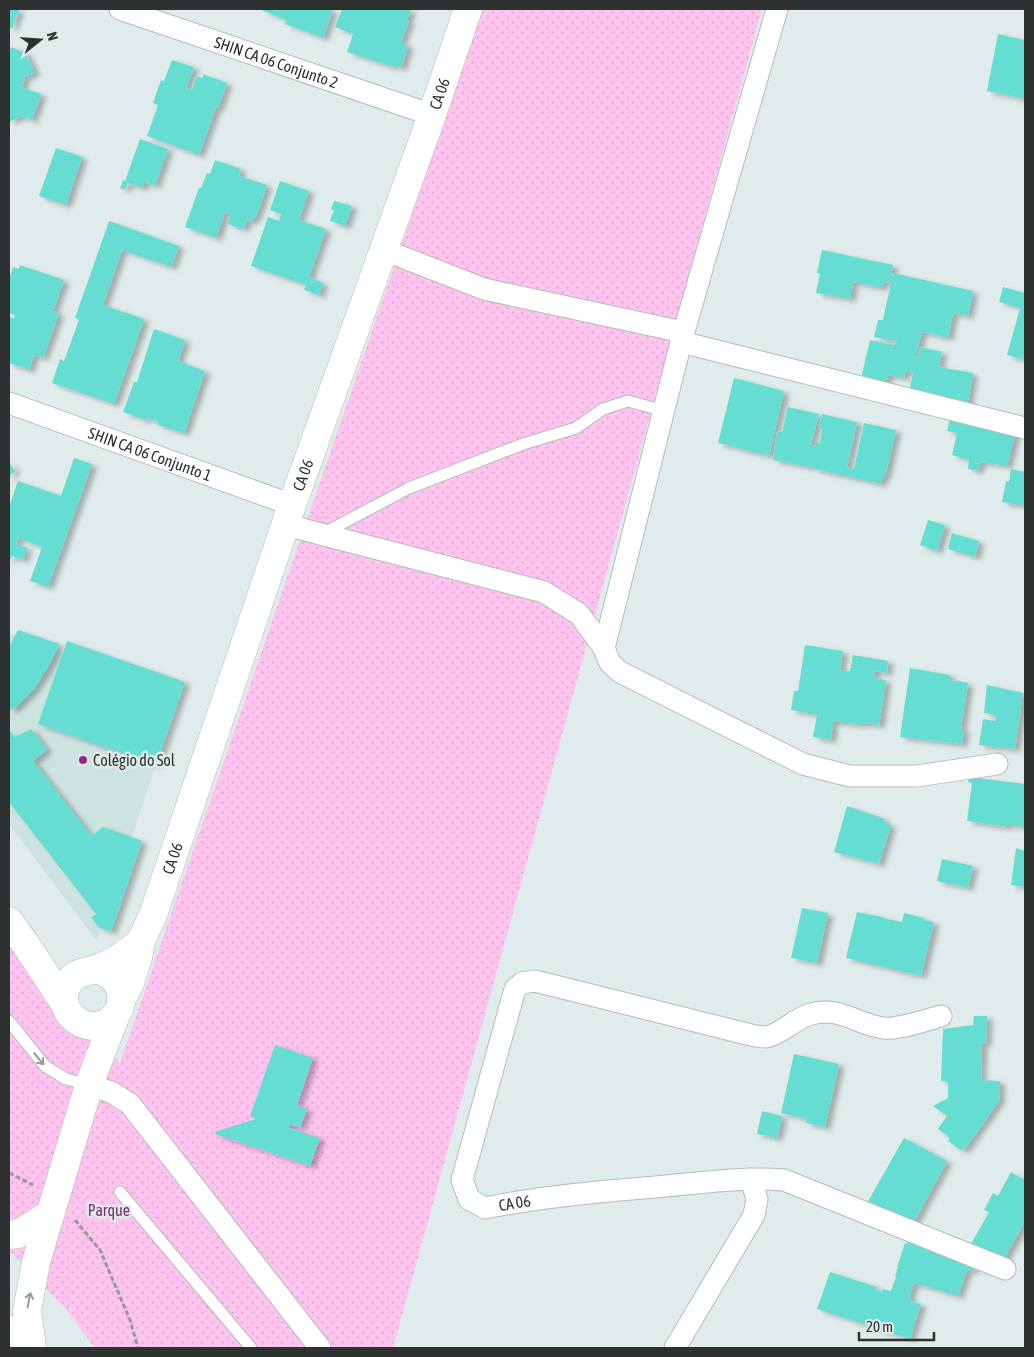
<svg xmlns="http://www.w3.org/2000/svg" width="1034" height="1357" font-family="'Asap Condensed',sans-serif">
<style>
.built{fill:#cce3e0}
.grass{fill:url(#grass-dots)}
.building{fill:#66ddd3;filter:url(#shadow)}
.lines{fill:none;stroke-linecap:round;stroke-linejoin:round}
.lane-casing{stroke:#b0bdbb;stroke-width:13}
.street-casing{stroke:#b0bdbb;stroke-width:23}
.secondary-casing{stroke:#b0bdbb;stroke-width:29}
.primary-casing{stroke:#b0bdbb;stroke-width:29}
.path{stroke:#929b9a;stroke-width:3;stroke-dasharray:5 2.5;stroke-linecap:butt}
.lane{stroke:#fff;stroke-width:11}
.street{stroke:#fff;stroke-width:21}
.secondary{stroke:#fff;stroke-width:28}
.primary{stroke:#fff;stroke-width:28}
.oneway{stroke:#969898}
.poi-dot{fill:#982583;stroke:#dfeceb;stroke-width:2}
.labels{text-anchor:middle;stroke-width:5;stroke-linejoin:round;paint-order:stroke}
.street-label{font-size:16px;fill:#2d3231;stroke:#dfeceb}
.poi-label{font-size:16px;fill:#2d3231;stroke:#dfeceb;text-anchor:start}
.park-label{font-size:16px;fill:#7c2a6b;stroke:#dfeceb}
</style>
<defs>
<pattern id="grass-dots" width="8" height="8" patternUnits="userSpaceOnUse" patternTransform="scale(1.25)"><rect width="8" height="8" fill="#fec3ee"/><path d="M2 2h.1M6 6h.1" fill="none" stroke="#daa8cd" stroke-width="1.8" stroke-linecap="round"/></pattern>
<filter id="shadow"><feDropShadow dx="5.5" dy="3" stdDeviation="2.5" flood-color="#0004"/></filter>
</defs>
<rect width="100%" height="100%" fill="#dfeceb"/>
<path class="built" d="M9,633L179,695L97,941L9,824Z"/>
<path class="grass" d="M483,9H762L393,1348H95L65,1308L9,1250V924L120,1063Z"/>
<g class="building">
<path d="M9,9H19L12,29L9,27Z"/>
<path d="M264,9H333L323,38L285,24L287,20L263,11Z"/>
<path d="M342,9H411L407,20L409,21L401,43L408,46L401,68L394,65L393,67L347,52L353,34L335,27Z"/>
<path d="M998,34L1025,40V99L987,91Z"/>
<path d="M11,47L26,53L35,73L25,77L22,88L41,94L32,120L21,116L9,122V53Z"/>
<path d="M172,60L194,67L186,88L192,90L197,76L203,78V74L227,83L218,108L216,107L199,155L147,136L158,105L153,103L161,80L164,81Z"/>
<path d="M140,139L168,149L155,186L144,182L142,188L128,183L125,190L120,188L123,180L125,181Z"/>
<path d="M56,148L82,157L66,205L39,196Z"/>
<path d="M215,160L241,169L239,176L267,185L256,217L255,216L252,222L247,220L244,229L233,226L227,223L231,214L225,212L216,238L185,227L199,188H201L207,173L210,174Z"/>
<path d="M280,181L309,191L299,220L326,229L309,277L323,283L319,295L304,290L306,285L251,266L268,217L279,221L281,214L270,210Z"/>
<path d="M334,201L352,206L345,226L330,221L334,210L331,209Z"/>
<path d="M109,221L179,246L171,267L122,250L103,305L144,319L114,404L52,383L60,359L64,361L79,320L75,318Z"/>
<path d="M822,250L893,265L890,283L883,282L882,288L853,282L850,299L816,293L820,274L817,273Z"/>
<path d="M20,265L64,280L53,311L59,313L43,358L34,355L29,370L9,363V317L14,319L15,315L9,313V280L13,267L19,269Z"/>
<path d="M893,273L973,291L968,316L953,313L948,338L922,332L915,358L917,359L920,347L942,352L939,367L973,373L967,406L909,392L913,373L905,371L904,378L888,375L886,384L861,379L870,340L895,345L897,338L895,337L894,341L874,337L878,320H883Z"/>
<path d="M1003,287L1025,293V360L1007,355L1020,308L999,302Z"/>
<path d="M154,329L185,340L178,361L205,371L184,433L158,425L159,422L146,418L145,420L123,412L134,382H137Z"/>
<path d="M734,378L784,391L769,456L718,443Z"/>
<path d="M788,407L819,414L811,445L816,446V443H820L822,429L819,428L822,414L857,422L847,467L850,468L854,469L864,423L896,430L885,477L883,476L881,484L814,469L815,467L808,466V467L773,460L777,431L782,432Z"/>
<path d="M951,414L1016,431L1007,466L981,462L978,471L968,469L969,460L952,455L957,433L947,431Z"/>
<path d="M74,458L92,464L48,587L30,581L42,547L18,538L16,544L27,548L23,560L12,556L9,563V507L18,481L61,496Z"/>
<path d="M9,461L15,472L11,474L9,483Z"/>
<path d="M1011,469L1025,472V506L1002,502L1006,481L1009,482Z"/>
<path d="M928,520L945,525L937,551L920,545Z"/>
<path d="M952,533L979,541L975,557L948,549Z"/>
<path d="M18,630L59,644L50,664L34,689L15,708L9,711V647Z"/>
<path d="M67,641L185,682L156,765L38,724Z"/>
<path d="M805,645L843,651L840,670L850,671L853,655L888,661L887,673L875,671L874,678L886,680L879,726L873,724L861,723V725L833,721L831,740L813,737L817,715L791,710L794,691H798Z"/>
<path d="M910,668L950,675V680L968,683L961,729L964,730L962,744L900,737Z"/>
<path d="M987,685L1023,693L1015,749L979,745L983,719L995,721L996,715L984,713Z"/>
<path d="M31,729L47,750L33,761L91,836L103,827L142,841L111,932L98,927L91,917L96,914L9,802V730L15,737Z"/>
<path d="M969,777L1025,784V827L1007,824V827L967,821L972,783L968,782Z"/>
<path d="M847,806L885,819L884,823L891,825L879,864L834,852Z"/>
<path d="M1016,848L1025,851V887L1011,885Z"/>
<path d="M942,859L973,866L968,888L937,881Z"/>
<path d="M802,908L828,913L817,963L791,958Z"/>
<path d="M857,912L883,917V918L902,922L904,913L924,918L923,920L934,922L921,976L846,958Z"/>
<path d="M974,1016H987L986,1044H982L981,1080L1000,1081L999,1101L965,1149L964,1148L962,1151L948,1141L950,1138L938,1129L947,1116L933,1106L948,1098V1082L941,1081L943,1029L973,1025Z"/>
<path d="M275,1045L313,1058L297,1105L307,1109L300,1128L290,1124L289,1128L320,1138L310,1166L215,1134V1132L256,1119L250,1116Z"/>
<path d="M794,1054L839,1064L825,1127L806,1123L807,1119L781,1113Z"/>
<path d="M762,1111L782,1116L777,1138L757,1134Z"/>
<path d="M904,1138L947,1161L912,1226L867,1203Z"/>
<path d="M1011,1172L1023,1179L1025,1175V1221L1003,1261L971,1244L989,1212L984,1210L993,1193L998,1196Z"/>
<path d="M908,1239L930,1248L929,1251L975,1267L973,1271L967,1270L958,1296L914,1283L909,1297L911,1298L910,1301L921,1304L910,1339L817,1309L830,1272L877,1287L876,1290L882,1292L883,1289L891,1291L896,1277H895L898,1267H897L905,1243L907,1244Z"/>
</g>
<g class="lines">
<defs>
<g id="lane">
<path d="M324,533L409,488L523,444L576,428L603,409L628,401L664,411"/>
<path d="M9,1021L45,1066L66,1079L89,1085"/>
<path d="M120,1192L251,1348"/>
</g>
<g id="street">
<path id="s1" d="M120,9L432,115"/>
<path d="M384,250L484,289L683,332"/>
<path d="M681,342L1025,428"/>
<path id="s2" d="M9,403L292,505"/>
<path d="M286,525L544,592L579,614L604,648L610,663L620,672L803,764L850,776H917L997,764"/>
<path d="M604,648L681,342L777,9"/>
<path id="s3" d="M941,1016C927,1020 897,1030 884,1028C857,1025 841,1006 811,1014C795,1018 782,1034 766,1037C762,1037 755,1036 751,1035L535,981L522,983L515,989L462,1180L469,1199L485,1208C545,1196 606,1191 666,1186C706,1182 745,1177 784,1180L1005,1269"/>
<path d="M89,1085L111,1092L130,1104L320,1348"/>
<path d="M675,1348L754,1215L757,1199L751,1179"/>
</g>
<g id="secondary">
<path d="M9,921L26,945L65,1004"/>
<path d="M95,970C98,970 103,971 106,973C122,981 127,1005 113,1018C89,1041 50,1010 69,982C77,971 84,973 96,969C100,968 105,965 110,963C121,958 131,950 141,941"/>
<path id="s4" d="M122,998L130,983L138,958L141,941L153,915L292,505L432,115L468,9"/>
<path d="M9,1235L18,1234L49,1215"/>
<path d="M32,1348L27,1311L36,1262L89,1085L115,1017"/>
</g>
<path id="primary" d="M9,1330L24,1348"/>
</defs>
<use href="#lane" class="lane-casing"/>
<use href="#street" class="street-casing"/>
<use href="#secondary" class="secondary-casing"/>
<use href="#primary" class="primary-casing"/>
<g class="path">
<path d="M9,1173L33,1185"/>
<path d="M75,1220L100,1250L130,1320L138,1348"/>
</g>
<use href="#lane" class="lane"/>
<use href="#street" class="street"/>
<use href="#secondary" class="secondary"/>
<use href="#primary" class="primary"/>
</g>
<defs><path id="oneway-shaft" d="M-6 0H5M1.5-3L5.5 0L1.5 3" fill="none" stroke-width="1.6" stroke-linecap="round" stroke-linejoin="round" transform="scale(1.25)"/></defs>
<g class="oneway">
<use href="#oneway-shaft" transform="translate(39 1059) rotate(51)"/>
<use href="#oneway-shaft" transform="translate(29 1300) rotate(-79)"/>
</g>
<circle class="poi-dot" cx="83" cy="760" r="5"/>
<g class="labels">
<g class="street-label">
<text dy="6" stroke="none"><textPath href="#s1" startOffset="165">SHIN CA 06 Conjunto 2</textPath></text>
<text dy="6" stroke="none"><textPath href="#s4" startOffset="959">CA 06</textPath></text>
<text dy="6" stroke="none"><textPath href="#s2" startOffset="150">SHIN CA 06 Conjunto 1</textPath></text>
<text dy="6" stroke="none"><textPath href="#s4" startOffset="554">CA 06</textPath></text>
<text dy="6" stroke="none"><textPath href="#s4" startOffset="149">CA 06</textPath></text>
<text dy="6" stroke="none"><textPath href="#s3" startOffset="712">CA 06</textPath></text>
</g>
<g class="poi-label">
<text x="93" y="766">Colégio do Sol</text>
</g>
<g class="park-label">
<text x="109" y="1216">Parque</text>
</g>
</g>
<rect width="1034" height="1357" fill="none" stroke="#2d3231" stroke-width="20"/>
<g transform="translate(40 40) rotate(73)" stroke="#dfeceb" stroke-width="4" paint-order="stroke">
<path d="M0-4L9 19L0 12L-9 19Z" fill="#2d3231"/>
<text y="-8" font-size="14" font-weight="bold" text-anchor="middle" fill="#2d3231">N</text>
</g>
<path d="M859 1332v8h75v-8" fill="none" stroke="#2d3231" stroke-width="2.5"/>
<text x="866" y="1332" font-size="15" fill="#2d3231" stroke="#dfeceb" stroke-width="4" paint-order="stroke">20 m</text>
</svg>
